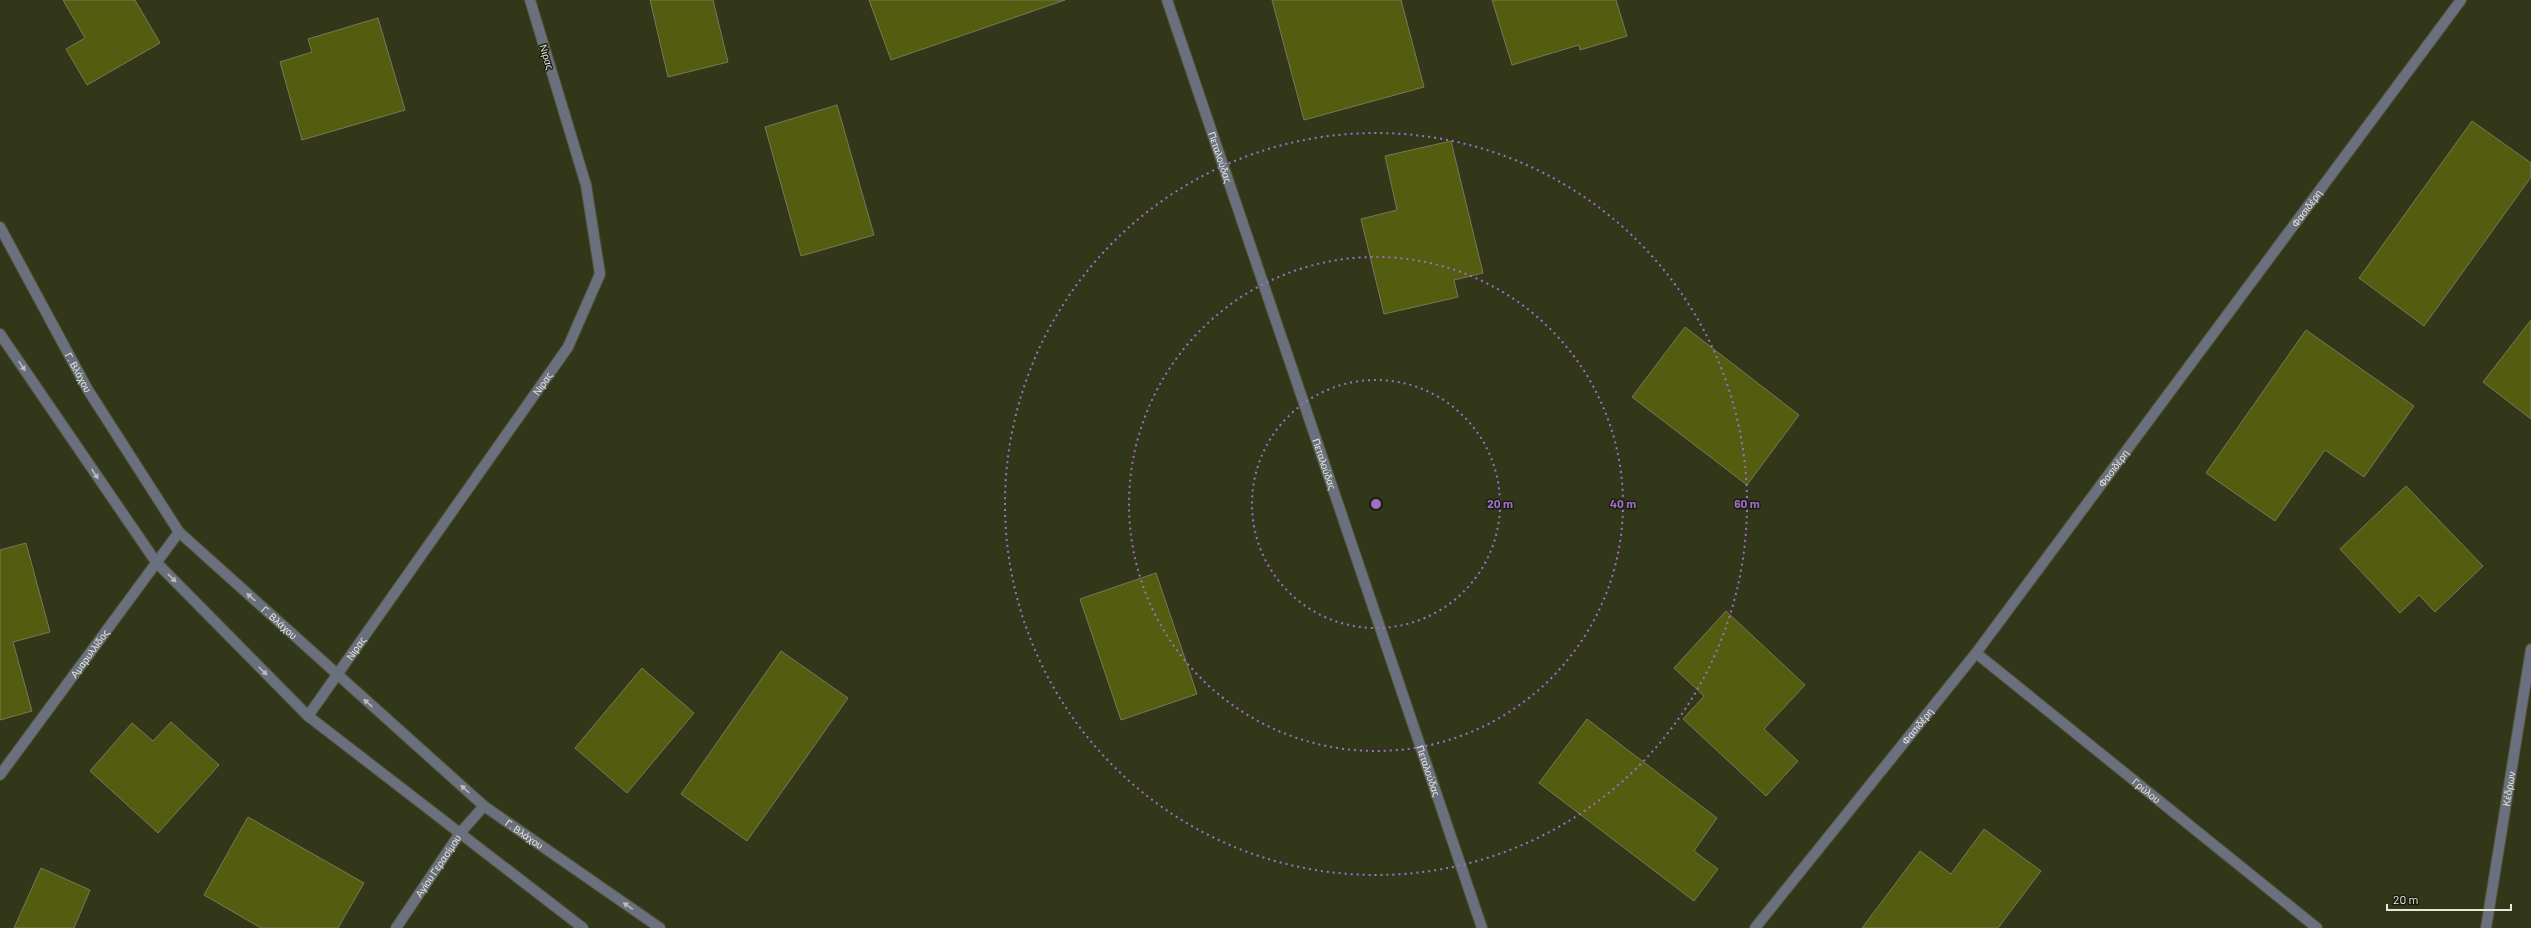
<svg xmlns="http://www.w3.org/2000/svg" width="2531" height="928" font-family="Barlow,sans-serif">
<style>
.building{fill:#545c10;stroke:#757a59}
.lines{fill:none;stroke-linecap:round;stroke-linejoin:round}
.street-casing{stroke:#505438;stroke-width:12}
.street{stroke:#6a707d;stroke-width:10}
.oneway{fill:#bbbfb8}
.ring{fill:none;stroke:#a06ec8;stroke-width:2;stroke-dasharray:2 4}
.labels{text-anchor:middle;stroke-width:3;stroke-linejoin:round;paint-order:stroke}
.street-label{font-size:10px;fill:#e6ead8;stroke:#1b1d10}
.centre{fill:#a06ec8;stroke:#1b1d10;stroke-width:2}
.ring-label{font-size:12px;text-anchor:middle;font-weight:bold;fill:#a06ec8;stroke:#1b1d10;stroke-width:3;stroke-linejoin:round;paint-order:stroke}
</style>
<rect width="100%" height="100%" fill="#333719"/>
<g class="building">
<path d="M63,0H135L160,43L87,85L66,49L85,38Z"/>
<path d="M650,0H713L728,62L668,77Z"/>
<path d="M869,0H1065L891,60Z"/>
<path d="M1272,0H1401L1424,87L1304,120Z"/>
<path d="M1492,0H1616L1627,36L1580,50L1579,45L1512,65Z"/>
<path d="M378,18L405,110L302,140L280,62L312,52L308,39Z"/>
<path d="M837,105L874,235L801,256L765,127Z"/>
<path d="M2472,121L2531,163V177L2424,326L2359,278Z"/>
<path d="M1451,141L1483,273L1454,280L1458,297L1384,314L1361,219L1397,210L1385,156Z"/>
<path d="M2531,320V419L2483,382Z"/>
<path d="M1685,327L1799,415L1747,485L1632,397Z"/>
<path d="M2306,330L2414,406L2364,477L2325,450L2275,521L2206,473Z"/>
<path d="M2406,486L2483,566L2435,612L2419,595L2400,613L2340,549Z"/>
<path d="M26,543L50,632L13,642L32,711L0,720V550Z"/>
<path d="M1156,573L1197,694L1121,720L1080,599Z"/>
<path d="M1726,611L1805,685L1764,729L1798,761L1766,796L1683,719L1704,696L1674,668Z"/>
<path d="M781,651L848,698L747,841L681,794Z"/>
<path d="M642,668L694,713L627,793L575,748Z"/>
<path d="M1587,719L1717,818L1694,851L1718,869L1694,901L1539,783Z"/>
<path d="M171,722L219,765L158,833L90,771L132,723L153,741Z"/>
<path d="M248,817L364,883L338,928H261L204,895Z"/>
<path d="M1984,829L2041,871L1998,928H1862L1920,851L1951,874Z"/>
<path d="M41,868L90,890L74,928H14Z"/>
</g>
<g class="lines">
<defs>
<g id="street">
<path id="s1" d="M1167,0L1482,928"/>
<path id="s2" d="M0,227L88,390L179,532L484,806L660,928"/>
<path d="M0,334L156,562L308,716L583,928"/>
<path id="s3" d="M1976,653L2317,928"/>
<path id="s4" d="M308,716L568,347L600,274L586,185L530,0"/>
<path id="s5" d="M0,775L179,532"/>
<path id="s6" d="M396,928L460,833L484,806"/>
<path id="s7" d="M1755,928L1976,653L2461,0"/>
<path id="s8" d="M2486,928L2531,649"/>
</g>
</defs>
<use href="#street" class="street-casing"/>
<use href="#street" class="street"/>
</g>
<defs><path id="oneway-solid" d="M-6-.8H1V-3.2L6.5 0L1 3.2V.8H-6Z"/></defs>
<g class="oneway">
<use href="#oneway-solid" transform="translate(22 366) rotate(56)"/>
<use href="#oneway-solid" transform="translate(95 474) rotate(56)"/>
<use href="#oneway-solid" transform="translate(172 578) rotate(45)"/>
<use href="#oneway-solid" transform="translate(251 597) rotate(-138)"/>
<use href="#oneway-solid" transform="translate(263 671) rotate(45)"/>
<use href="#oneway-solid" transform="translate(368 703) rotate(-138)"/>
<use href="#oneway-solid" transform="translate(465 789) rotate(-138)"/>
<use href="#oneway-solid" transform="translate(628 906) rotate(-145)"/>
</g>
<g class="ring">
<circle cx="1376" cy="504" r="124"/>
<circle cx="1376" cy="504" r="247"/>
<circle cx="1376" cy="504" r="371"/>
</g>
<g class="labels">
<g class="street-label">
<text transform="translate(547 57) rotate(73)" y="4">Νιρας</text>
<text dy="4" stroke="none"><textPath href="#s1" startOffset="166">Πεταλούδας</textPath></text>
<text dy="4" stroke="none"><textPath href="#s7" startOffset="907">Φασιδέρη</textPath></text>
<text dy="4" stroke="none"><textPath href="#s2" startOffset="165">Γ. Βλάχου</textPath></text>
<text dy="4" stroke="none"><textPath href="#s4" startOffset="407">Νιρας</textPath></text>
<text dy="4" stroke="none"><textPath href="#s1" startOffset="490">Πεταλούδας</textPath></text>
<text dy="4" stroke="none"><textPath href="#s7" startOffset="583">Φασιδέρη</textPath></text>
<text dy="4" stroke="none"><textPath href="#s2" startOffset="489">Γ. Βλάχου</textPath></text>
<text dy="4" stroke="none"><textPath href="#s4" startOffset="83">Νιρας</textPath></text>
<text dy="4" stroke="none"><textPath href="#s5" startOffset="151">Αμαρυλλίδος</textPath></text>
<text dy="4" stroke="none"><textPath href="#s7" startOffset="259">Φασιδέρη</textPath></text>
<text dy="4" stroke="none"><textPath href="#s1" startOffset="814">Πεταλούδας</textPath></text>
<text dy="4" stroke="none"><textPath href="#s8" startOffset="141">Κέδρων</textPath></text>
<text dy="4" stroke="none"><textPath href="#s3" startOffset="219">Γρύλου</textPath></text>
<text dy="4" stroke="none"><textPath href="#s2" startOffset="813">Γ. Βλάχου</textPath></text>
<text dy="4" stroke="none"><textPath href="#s6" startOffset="75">Αγίου Γερασίμου</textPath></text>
</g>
</g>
<circle cx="1376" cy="504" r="6" class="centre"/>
<g class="ring-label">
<text x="1500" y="508">20 m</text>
<text x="1623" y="508">40 m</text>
<text x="1747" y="508">60 m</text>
</g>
<path d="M2387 904v6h124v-6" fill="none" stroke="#e6ead8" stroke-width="2"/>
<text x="2393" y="904" font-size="12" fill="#e6ead8" stroke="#1b1d10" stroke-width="3" paint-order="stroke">20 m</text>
</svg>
